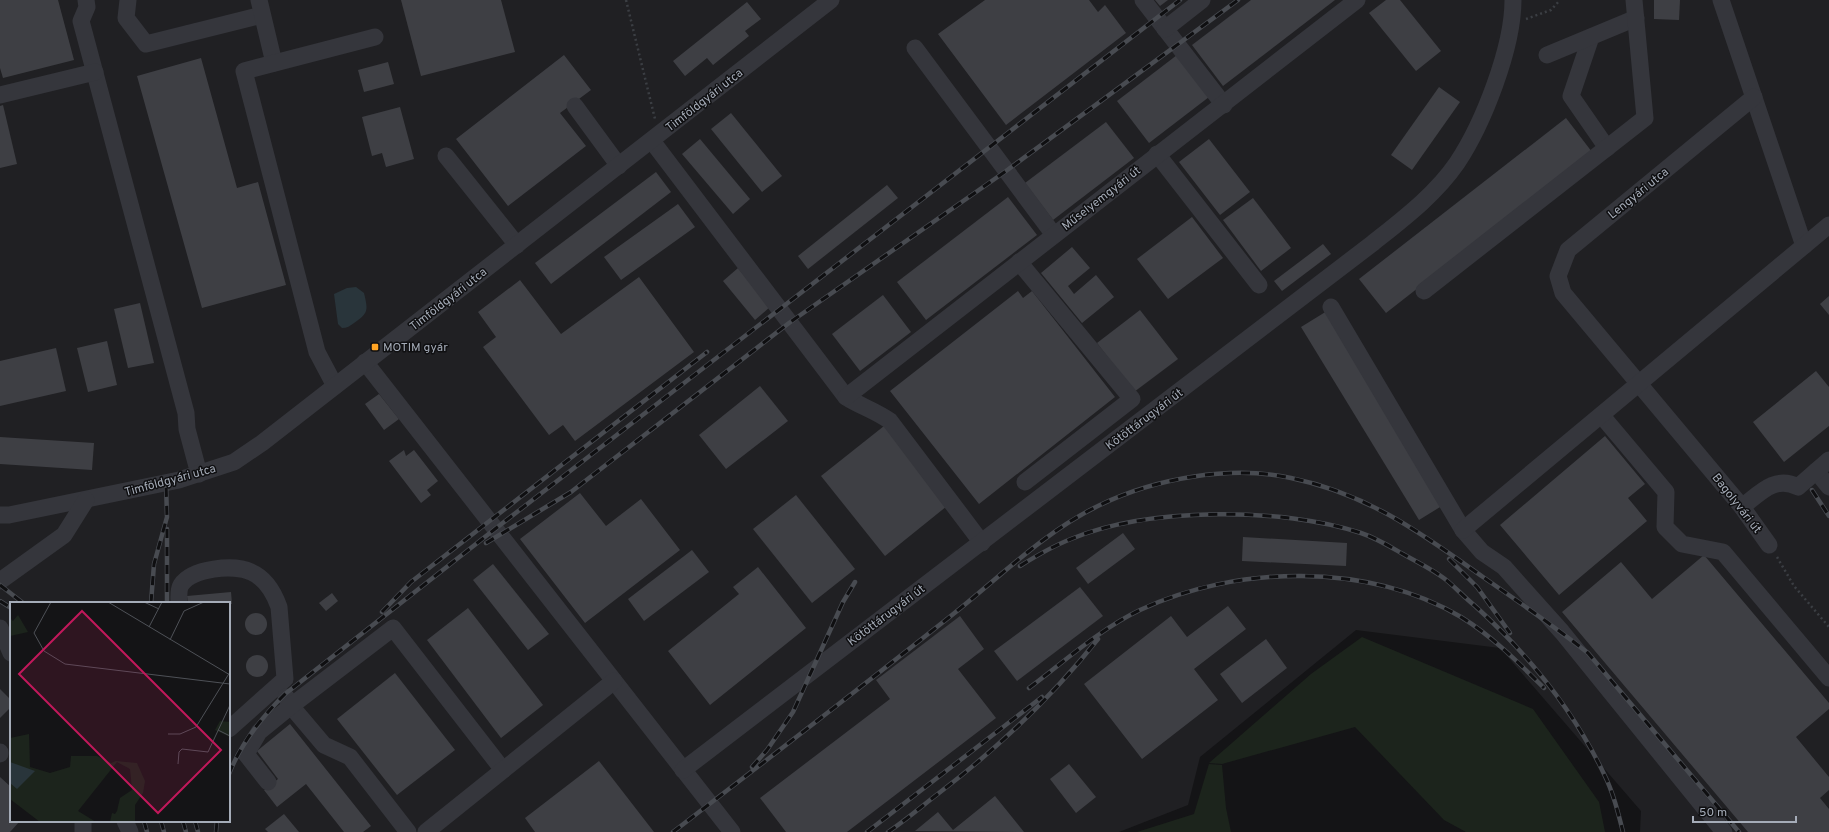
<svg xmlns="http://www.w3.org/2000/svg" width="1829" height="832" font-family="Overpass,sans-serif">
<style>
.built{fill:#202023;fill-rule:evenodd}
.green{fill:#1c241c}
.water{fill:#29353b}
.building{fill:#3e3f44}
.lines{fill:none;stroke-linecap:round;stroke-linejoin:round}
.path{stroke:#3b3e43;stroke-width:2.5;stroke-dasharray:2 3;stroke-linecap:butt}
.minor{stroke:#35363c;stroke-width:17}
.rail-casing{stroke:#484b51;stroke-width:4.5}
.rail{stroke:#0f0f11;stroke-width:3;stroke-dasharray:9;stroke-linecap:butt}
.poi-dot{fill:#ffa323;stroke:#0f0f11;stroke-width:1.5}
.labels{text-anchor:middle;stroke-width:3;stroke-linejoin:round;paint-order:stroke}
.street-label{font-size:12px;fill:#a5acb8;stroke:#0f0f11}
.poi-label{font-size:12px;fill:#a5acb8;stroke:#0f0f11;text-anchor:start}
.inset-road{fill:none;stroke:#4e5157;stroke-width:1}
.view{fill:#c2185b;fill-opacity:0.15;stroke:#c2185b;stroke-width:2}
.inset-edge{fill:none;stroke:#a5acb8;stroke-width:2}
</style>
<rect width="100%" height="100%" fill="#141416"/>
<path class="built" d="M0,0H1829V832H1640L1641,811L1500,648L1356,630L1200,757L1188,805L1119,832H0ZM11,603H229V821H11Z"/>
<g class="green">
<path d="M1362,637L1533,709L1599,802L1605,832H1466L1444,820L1355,727L1222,764L1209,763L1311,674Z"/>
<path d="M1209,764L1222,765L1226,808L1231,832H1137L1194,814Z"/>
</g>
<path class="water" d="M356,287L364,293C368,310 369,313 354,323C350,326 347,328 342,328L338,324L334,294L347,288Z"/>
<g class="building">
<path d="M0,0H58L74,60L3,78L0,68Z"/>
<path d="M401,0H501L515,52L421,76Z"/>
<path d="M985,0H1089L1098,12L1105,5L1126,33L1006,125L938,34Z"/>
<path d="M1155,0H1168L1160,6Z"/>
<path d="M1251,0H1335L1223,86L1192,45Z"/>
<path d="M1386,0H1400L1441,51L1416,71L1369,13Z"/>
<path d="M1654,0H1680L1679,20L1654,19Z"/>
<path d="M747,2L761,19L745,31L749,36L713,65L707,58L685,76L673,61Z"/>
<path d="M564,55L591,90L560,113L586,146L508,206L456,139Z"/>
<path d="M1177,55L1209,97L1149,143L1117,101Z"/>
<path d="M201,58L237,188L258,182L286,285L202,308L137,76Z"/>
<path d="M388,62L394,84L364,92L358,70Z"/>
<path d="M1439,87L1460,102L1412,170L1391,155Z"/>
<path d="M3,105L17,164L0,168V106Z"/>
<path d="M400,107L414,159L386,167L382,153L372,156L362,117Z"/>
<path d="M731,113L782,176L762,192L711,129Z"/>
<path d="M1566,118L1592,152L1386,313L1359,279Z"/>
<path d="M1106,122L1134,158L1053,220L1025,183Z"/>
<path d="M700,139L750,199L733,214L682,154Z"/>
<path d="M1209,139L1250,192L1220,215L1179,162Z"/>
<path d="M656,172L671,192L551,284L535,263Z"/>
<path d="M887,185L898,198L808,269L798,256Z"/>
<path d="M1008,197L1037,235L926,320L897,282Z"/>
<path d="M1253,198L1291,248L1261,271L1223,220Z"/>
<path d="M678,204L695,227L621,280L604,257Z"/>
<path d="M1192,217L1223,258L1168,299L1137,259Z"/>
<path d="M1323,244L1331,254L1282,291L1274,281Z"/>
<path d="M1072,247L1090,268L1068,286L1074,294L1096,275L1114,297L1082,323L1041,273Z"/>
<path d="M738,268L770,307L755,320L723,281Z"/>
<path d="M639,277L694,352L575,441L563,425L549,435L483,347L496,337L478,312L520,280L561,334Z"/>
<path d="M1018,291L1023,298L1032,291L1115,397L979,504L890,391Z"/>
<path d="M883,295L911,332L860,371L832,334Z"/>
<path d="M1829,296V315L1820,304Z"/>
<path d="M140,303L154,363L128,368L114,309Z"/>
<path d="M1140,310L1178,359L1134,392L1097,343Z"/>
<path d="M1327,311L1445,504L1419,520L1301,327Z"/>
<path d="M107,341L117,385L88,392L77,348Z"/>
<path d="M56,348L66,391L0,406V361Z"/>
<path d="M1816,371L1829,387V426L1784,462L1753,422Z"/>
<path d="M760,386L788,421L726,469L699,435Z"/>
<path d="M379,394L399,419L384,430L365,404Z"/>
<path d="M884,426L947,506L885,556L821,476Z"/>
<path d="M1605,436L1645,484L1628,498L1647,521L1559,595L1500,525Z"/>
<path d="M0,437L94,443L92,470L0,464Z"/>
<path d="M404,450L406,456L414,450L438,481L427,490L431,495L421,503L389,461Z"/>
<path d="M580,493L606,526L641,499L680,550L585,623L520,539Z"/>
<path d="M796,495L855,569L812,603L753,529Z"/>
<path d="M1123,533L1135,549L1088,584L1076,568Z"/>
<path d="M1243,537L1347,543L1346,566L1242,561Z"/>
<path d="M692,550L709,572L644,621L628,599Z"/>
<path d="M1704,555L1829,703V709L1796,737L1829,777V790L1820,798L1829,809V832H1748L1562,612L1621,562L1652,599Z"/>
<path d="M493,564L549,634L528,650L473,580Z"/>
<path d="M758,567L806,628L710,705L668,651L739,594L733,587Z"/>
<path d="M1080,587L1103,616L1017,681L994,651Z"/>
<path d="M231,592L232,604L188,603L187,596Z"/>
<path d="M332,593L338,601L326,611L319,603Z"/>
<path d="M1228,606L1246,629L1194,669L1218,700L1142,759L1084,684L1171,616L1187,637Z"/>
<path d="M468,608L543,705L501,738L427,640Z"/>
<circle cx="256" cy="624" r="11"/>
<path d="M960,616L984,649L958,669L996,718L847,832H786L760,798L890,699L876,680Z"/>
<path d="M1266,639L1287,668L1242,703L1220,674Z"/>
<circle cx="257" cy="666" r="11"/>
<path d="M395,673L455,750L397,795L337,719Z"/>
<path d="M0,689L11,700V707L0,718Z"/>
<path d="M290,724L371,826L363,832H344L306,784L277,807L264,790L278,779L257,751Z"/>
<path d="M599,761L654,832H535L525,818Z"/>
<path d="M1069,764L1096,797L1076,813L1050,779Z"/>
<path d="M0,777L11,787V821H20L10,832H0Z"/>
<path d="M995,796L1024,832L915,831L938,812L953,830Z"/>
<path d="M284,814L299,832H268L265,829Z"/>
</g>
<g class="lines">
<g class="path">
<path d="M626,0L655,119"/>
<path d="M1526,19L1551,10L1560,0"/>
<path d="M1777,557L1794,586L1829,627"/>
</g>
<g class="minor">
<path d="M86,0L87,7L81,21L186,413L187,429L199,474"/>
<path d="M128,0L126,18L146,44L262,15"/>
<path d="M259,0L274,63"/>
<path d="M1143,0L1224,105"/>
<path d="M1721,0L1804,246"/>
<path d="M1165,29L1202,0"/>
<path d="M1591,37L1571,96L1607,148"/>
<path d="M915,48L1054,235"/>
<path d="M1547,55L1636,18"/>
<path d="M0,95L95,72"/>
<path d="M1754,97L1568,250L1558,276L1563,293L1742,507L1769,545"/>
<path d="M575,106L619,166"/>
<path d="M652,141L846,397C860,406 876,411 890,421L982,543"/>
<path d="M1157,154L1259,285"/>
<path d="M446,156L517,245"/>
<path d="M1019,262L1132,399L1025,482"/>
<path d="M1424,291L1645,118L1634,0"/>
<path d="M1331,307L1463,530L1482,552L1504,567L1562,632L1724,832"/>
<path d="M365,362L732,832"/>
<path d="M335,386L317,352L244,71L375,37"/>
<path d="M846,397L1357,0"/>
<path d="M1602,416L1666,492L1665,527L1682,544L1723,552L1829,678"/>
<path d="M1816,471L1829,487"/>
<path d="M1742,507C1760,493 1775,475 1798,487L1829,460"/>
<path d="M0,515H9L179,480L234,462L262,443L831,0"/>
<path d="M1463,530C1586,429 1706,326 1829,225"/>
<path d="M0,581L64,535L86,500"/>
<path d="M179,603C179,597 178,590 181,585C192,568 234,564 251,572C265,578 274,593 279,607L285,679L229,729"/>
<path d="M0,628L11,653"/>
<path d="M286,697L291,706L324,745L350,757L408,832"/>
<path d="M0,752V754"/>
<path d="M683,770L1373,243C1403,219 1435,195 1457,163C1483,124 1513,48 1513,0"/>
<path d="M268,782L246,754L259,732L291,706L393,628L503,770"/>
<path d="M125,821L130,832"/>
<path d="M83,832V821"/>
<path d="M426,832L614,681"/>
</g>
<defs>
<g id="rail">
<path d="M1812,490L1829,516"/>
<path d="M167,529V603"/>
<path d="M486,543L571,492L789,323L1006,171L1238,0"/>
<path d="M1449,559L1477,587L1510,633"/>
<path d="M1020,566C1036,556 1053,546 1071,539C1148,507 1282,507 1361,533C1376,538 1389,546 1403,554C1417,562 1432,569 1445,579C1455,587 1464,597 1474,605C1527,653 1573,709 1604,774C1613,792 1618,812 1623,832"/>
<path d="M0,585L23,603"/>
<path d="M0,601L11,608"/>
<path d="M151,603L154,564L167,517L166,483"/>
<path d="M382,612L411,582L707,352"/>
<path d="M1029,688C1065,661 1100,629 1140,610C1236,565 1368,562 1461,617C1492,636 1518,662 1544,688"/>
<path d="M752,767L767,750L793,712L843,602L855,582"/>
<path d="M229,774C241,743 261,718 285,694L495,529L1180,0"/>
<path d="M144,821L147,832"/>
<path d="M161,821L164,832"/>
<path d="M183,821L186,832"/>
<path d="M195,821L198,832"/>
<path d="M216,832L217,821"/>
<path d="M673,832C767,760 860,688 952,615C1000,577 1045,531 1100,505C1156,478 1231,465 1291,478C1368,494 1421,533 1483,577C1519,602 1554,626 1588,653L1739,832"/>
<path d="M867,832L1042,697"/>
<path d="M888,832C906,820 922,806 939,793C998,748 1051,698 1098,639"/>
</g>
</defs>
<use href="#rail" class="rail-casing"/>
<use href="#rail" class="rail"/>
</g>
<rect class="poi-dot" x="371" y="343" width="8" height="8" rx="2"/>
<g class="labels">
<g class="street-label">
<text transform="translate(704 100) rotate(-38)" y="4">Timföldgyári utca</text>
<text transform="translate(1638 193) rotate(-39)" y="4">Lengyári utca</text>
<text transform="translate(1101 198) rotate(-38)" y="4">Műselyemgyári út</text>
<text transform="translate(448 299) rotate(-38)" y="4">Timföldgyári utca</text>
<text transform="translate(1144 419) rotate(-37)" y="4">Kötöttárugyári út</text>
<text transform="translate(170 480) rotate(-15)" y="4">Timföldgyári utca</text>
<text transform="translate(1737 503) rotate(52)" y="4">Bagolyvári út</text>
<text transform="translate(886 615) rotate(-37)" y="4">Kötöttárugyári út</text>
</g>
<g class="poi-label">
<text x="383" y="351">MOTIM gyár</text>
</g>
</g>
<g transform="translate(10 602)">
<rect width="220" height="220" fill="#141416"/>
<path d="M8,13L18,30L0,34V16L3,19ZM210,119L220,120V135L205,128ZM19,132L20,165L40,171L60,165L61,154H87L101,161L106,159L127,161L135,179L133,191L125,203V220H100L102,211L105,212L107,209L110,196L122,188L120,167L107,160L68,209L86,220H30L0,197V136Z" fill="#1c241c"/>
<path d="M0,160L25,169L7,187L0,181Z" fill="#29353b"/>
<path class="inset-road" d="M41,0L24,31L34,49L55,62L220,82M98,0L220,73M134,0L149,7M139,25L152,0M160,38L174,9L194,0M208,128L220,134M158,132H170L186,125L220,70M168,162L169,150L172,147L198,150L220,103"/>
<path class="view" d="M72,9L211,148L148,211L9,72Z"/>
<rect width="220" height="220" class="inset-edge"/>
</g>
<path d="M1693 816v6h103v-6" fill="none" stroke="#a5acb8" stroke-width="2"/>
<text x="1699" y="816" font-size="12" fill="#a5acb8" stroke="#0f0f11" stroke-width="3" paint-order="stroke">50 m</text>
</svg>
